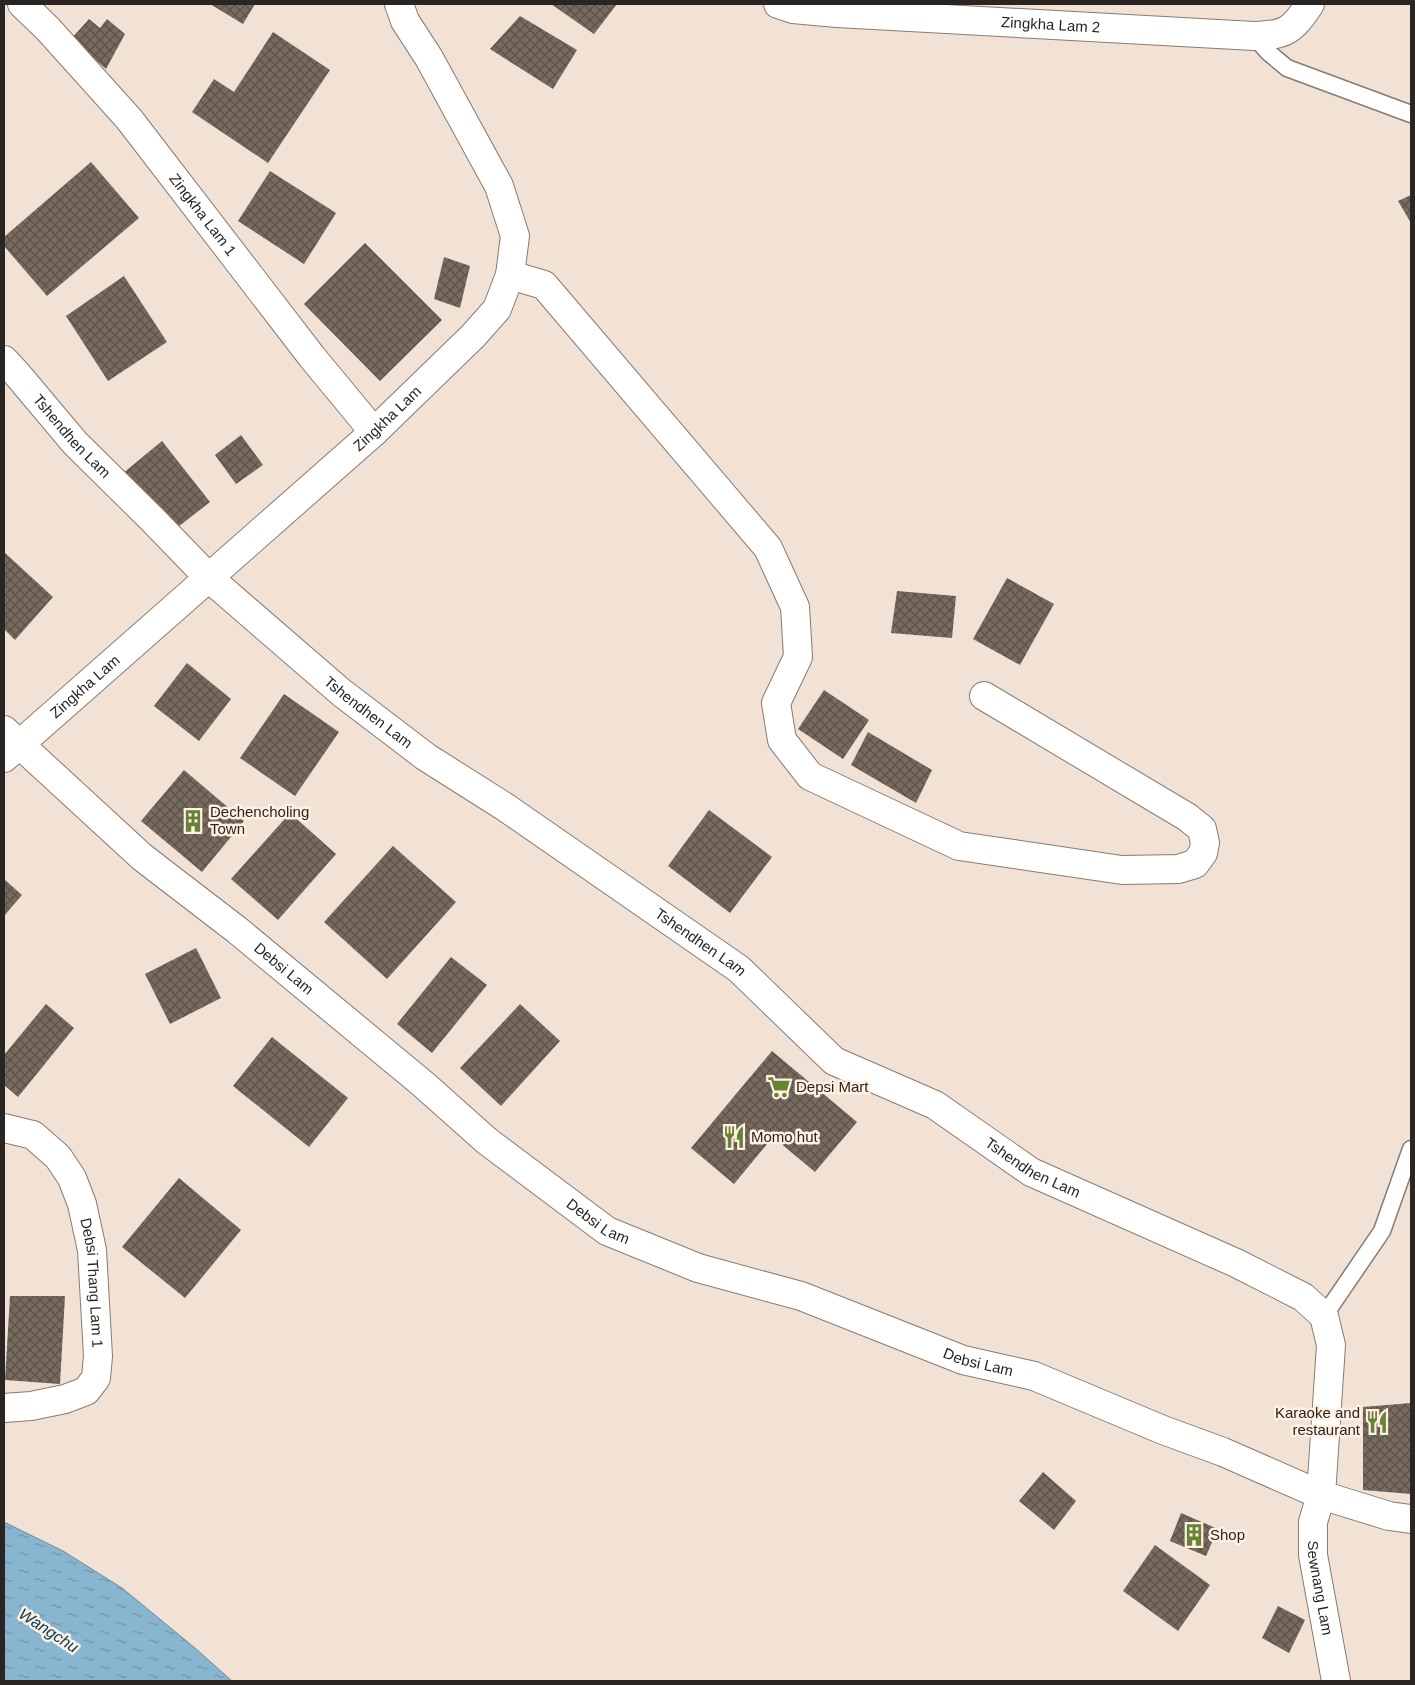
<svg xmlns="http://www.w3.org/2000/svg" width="1415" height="1685" font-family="Arial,sans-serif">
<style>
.water{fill:url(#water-ripples);stroke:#6c8a9a}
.building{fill:url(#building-cross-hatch)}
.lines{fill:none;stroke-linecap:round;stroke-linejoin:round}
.lane-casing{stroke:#887b6f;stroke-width:19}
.street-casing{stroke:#887b6f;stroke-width:30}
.lane{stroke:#fff;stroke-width:16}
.street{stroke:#fff;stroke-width:28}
.labels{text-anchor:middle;stroke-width:5;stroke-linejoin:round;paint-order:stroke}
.street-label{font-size:15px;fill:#2a2520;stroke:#fff0e2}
.poi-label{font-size:15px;fill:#2a2520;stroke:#fff0e2;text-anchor:start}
.water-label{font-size:16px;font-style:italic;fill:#01405a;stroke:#fff0e2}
</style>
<defs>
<pattern id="water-ripples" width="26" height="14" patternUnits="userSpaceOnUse" patternTransform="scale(1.25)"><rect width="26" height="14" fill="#88b5cf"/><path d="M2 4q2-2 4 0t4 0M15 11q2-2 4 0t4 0" fill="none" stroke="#6f93a8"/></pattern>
<pattern id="building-cross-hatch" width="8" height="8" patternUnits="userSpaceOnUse" patternTransform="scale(1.25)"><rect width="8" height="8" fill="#776a5f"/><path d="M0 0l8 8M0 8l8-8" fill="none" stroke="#5c524a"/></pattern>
</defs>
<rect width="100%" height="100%" fill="#f1e2d5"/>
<path class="water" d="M4,1522L63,1551L122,1588L195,1648L232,1681H4Z"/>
<g class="building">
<path d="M210,4H255L243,24Z"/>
<path d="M551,4H617L594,34Z"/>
<path d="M520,16L577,50L553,89L490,49Z"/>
<path d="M89,19L100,28L107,19L125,34L106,69L71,39Z"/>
<path d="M273,32L330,70L268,163L192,112L214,79L234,92Z"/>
<path d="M91,162L139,218L47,296L4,246V237Z"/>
<path d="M270,171L336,213L304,264L238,221Z"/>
<path d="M1411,195V223L1398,201Z"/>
<path d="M365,243L442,320L380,381L304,304Z"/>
<path d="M444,257L470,266L460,308L434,299Z"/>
<path d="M124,276L167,342L108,381L66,316Z"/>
<path d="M241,435L263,465L236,484L215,455Z"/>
<path d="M162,441L210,502L169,534L122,474Z"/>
<path d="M4,552L53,597L15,640L4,629Z"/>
<path d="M1007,578L1054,604L1020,665L973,639Z"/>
<path d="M897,591L956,596L952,638L891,633Z"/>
<path d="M187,663L231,699L199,741L154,706Z"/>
<path d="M824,690L869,720L843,759L798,729Z"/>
<path d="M284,694L339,732L295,796L240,758Z"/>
<path d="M868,732L932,770L916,803L851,765Z"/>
<path d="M184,770L244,821L202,872L141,821Z"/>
<path d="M709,810L772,857L730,913L668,866Z"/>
<path d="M290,813L336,854L278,920L231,879Z"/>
<path d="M393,846L456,902L387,979L324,922Z"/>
<path d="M4,879L22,895L4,916Z"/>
<path d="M196,948L221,998L170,1024L145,974Z"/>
<path d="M451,957L487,985L432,1053L397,1024Z"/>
<path d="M46,1004L74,1028L18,1097L4,1085V1055Z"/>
<path d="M520,1004L560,1041L501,1106L460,1068Z"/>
<path d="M272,1037L348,1098L309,1147L233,1086Z"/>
<path d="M772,1051L857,1122L815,1172L773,1137L734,1184L691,1148Z"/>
<path d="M179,1178L241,1230L185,1298L122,1247Z"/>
<path d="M10,1296H65L60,1384L5,1380Z"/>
<path d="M1411,1403V1494L1363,1490V1407Z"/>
<path d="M1043,1472L1076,1501L1054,1530L1019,1501Z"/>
<path d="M1181,1513L1218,1529L1206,1556L1170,1541Z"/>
<path d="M1155,1545L1210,1585L1178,1631L1123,1591Z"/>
<path d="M1278,1606L1305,1620L1289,1653L1262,1638Z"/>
</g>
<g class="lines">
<defs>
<g id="lane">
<path d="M1254,36L1268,52L1287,68L1411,114"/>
<path d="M1324,1316L1382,1231L1411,1149"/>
</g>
<g id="street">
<path id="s1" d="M22,4L48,29L129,119L312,357L374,432"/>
<path id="s2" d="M778,4L793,9L837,13L1254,36C1286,35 1292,31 1310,4"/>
<path d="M510,275L544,285L768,548L795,607L798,657L776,703L782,740L810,776L959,846L1122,870L1178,869L1195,864L1203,853L1205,843L1202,829L1187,817L984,696"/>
<path id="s3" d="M4,360L17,374L75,443L153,520L209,578L342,693L426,757L505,807L739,969L834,1061L935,1105L1031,1172L1236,1263L1303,1297L1324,1316L1331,1345L1321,1495L1313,1522V1555L1336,1681"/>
<path id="s4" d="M4,730L142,857L237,930L423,1084L487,1141L607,1231L698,1268L801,1296L963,1360L1034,1376L1163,1430L1223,1452L1321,1495L1389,1516L1411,1519"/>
<path id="s5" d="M4,758L374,432L473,336L497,309L510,275L515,236L499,186L429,58L405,21L399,4"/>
<path id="s6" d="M4,1128L33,1135L58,1157L72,1178L82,1204L92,1250L98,1356L96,1378L86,1391L65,1399L31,1406L4,1408"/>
</g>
</defs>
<use href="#lane" class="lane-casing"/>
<use href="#street" class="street-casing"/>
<use href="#lane" class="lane"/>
<use href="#street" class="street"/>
</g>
<defs>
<symbol id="building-bare" viewBox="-9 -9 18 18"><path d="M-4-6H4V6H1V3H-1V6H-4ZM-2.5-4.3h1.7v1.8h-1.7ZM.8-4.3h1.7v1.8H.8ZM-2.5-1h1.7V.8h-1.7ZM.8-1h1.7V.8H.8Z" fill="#688235" stroke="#fff0e2" stroke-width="2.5" paint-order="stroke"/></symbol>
<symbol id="supermarket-bare" viewBox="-9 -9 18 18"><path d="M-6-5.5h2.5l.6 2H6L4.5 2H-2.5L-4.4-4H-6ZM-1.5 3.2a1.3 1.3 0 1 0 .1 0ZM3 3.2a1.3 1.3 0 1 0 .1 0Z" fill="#688235" stroke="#fff0e2" stroke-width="2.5" paint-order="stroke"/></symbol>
<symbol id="restaurant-bare" viewBox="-9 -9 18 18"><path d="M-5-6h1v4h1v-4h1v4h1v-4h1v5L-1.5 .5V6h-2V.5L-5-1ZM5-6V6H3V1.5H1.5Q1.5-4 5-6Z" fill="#688235" stroke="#fff0e2" stroke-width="2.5" paint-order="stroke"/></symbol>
</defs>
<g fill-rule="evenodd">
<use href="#building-bare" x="177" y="805" width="32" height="32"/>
<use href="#supermarket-bare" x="763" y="1071" width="32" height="32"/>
<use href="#restaurant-bare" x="718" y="1121" width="32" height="32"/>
<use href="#restaurant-bare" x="1361" y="1406" width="32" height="32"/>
<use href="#building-bare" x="1178" y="1519" width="32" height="32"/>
</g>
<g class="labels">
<g class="street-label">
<text dy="5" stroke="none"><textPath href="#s2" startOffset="274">Zingkha Lam 2</textPath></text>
<text dy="5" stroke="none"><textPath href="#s1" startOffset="278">Zingkha Lam 1</textPath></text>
<text dy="5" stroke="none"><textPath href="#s5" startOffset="512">Zingkha Lam</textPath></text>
<text dy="5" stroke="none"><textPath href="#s3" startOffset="102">Tshendhen Lam</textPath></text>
<text dy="5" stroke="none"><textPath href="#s5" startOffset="108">Zingkha Lam</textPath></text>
<text dy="5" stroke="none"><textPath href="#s3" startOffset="508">Tshendhen Lam</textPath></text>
<text dy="5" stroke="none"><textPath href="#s3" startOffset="912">Tshendhen Lam</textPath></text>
<text dy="5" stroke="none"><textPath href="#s4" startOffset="368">Debsi Lam</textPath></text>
<text dy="5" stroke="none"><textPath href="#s3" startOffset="1318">Tshendhen Lam</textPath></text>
<text dy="5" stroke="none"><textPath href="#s4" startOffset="772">Debsi Lam</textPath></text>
<text dy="5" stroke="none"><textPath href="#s6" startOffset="196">Debsi Thang Lam 1</textPath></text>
<text dy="5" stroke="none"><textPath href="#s4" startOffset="1179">Debsi Lam</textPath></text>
<text dy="5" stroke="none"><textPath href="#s3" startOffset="1921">Sewnang Lam</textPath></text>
</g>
<g class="poi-label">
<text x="210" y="817">Dechencholing<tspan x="210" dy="17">Town</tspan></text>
<text x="796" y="1092">Depsi Mart</text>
<text x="751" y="1142">Momo hut</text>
<text x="1360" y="1418" text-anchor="end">Karaoke and<tspan x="1360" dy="17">restaurant</tspan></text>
<text x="1210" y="1540">Shop</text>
</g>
<g class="water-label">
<text transform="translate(49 1630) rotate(33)" y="6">Wangchu</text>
</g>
</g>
<rect width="1415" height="1685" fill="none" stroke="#2a2520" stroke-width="10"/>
</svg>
